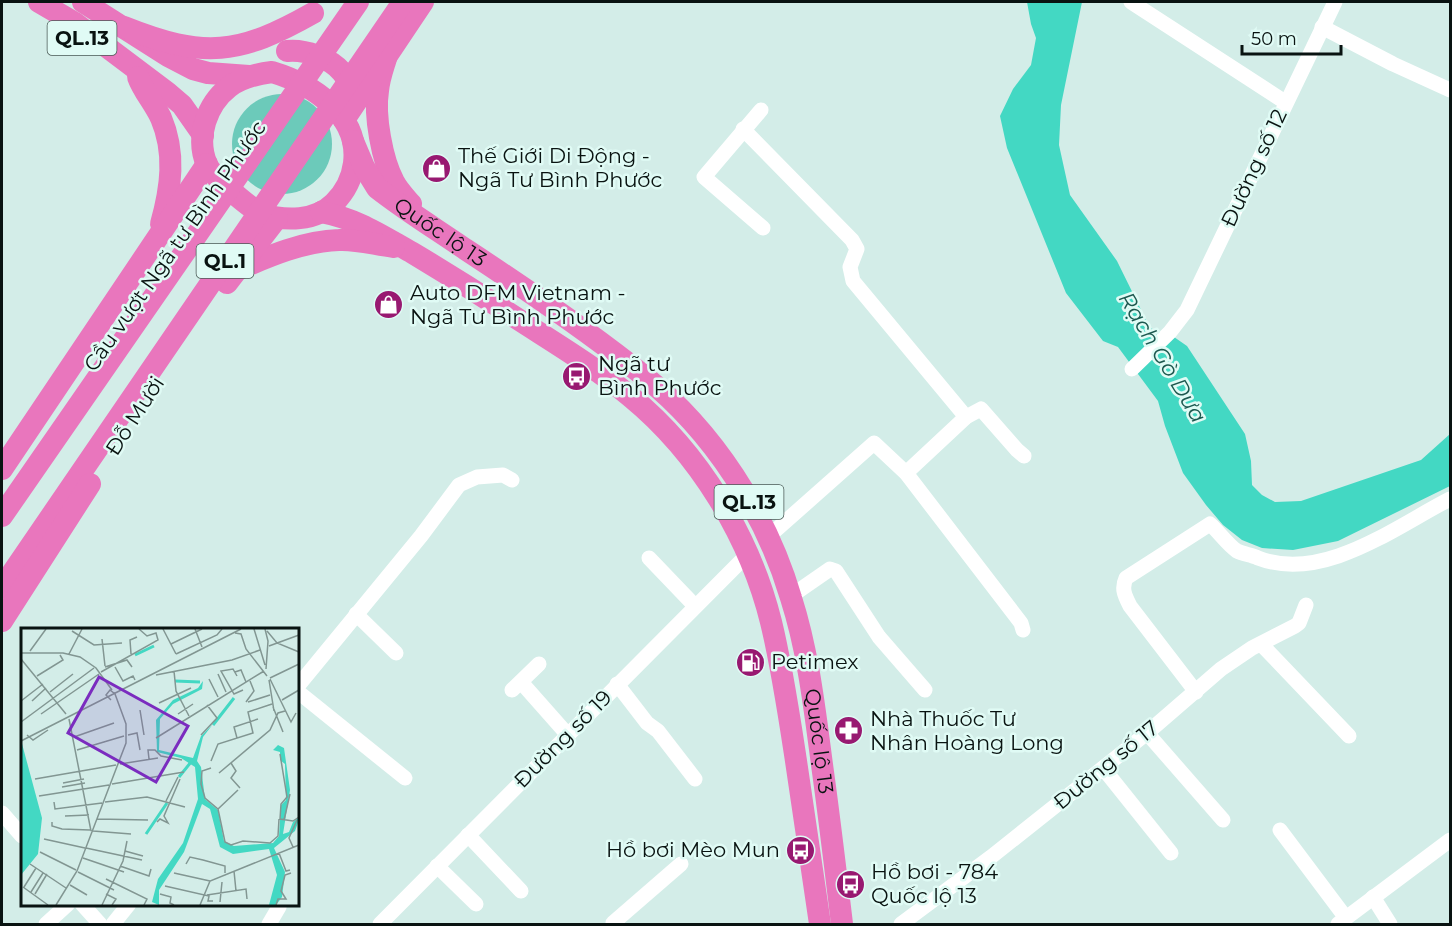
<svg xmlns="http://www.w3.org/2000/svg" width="1452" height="926" font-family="Montserrat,sans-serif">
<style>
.green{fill:#6ccaba}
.water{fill:#43d8c3}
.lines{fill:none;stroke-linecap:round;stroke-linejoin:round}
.minor{stroke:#fff;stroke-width:15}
.highway{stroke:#e976bd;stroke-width:22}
.labels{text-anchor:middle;stroke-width:5;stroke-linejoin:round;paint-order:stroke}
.shield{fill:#e0fbf5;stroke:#4a5955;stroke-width:1.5}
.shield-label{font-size:20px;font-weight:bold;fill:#091311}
.poi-label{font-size:21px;fill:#091311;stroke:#e0fbf5;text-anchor:start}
.street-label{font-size:21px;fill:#091311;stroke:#e0fbf5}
.water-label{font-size:22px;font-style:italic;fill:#1c584f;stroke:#e0fbf5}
.inset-river{fill:none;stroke:#43d8c3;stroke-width:3}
.inset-road{fill:none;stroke:#829692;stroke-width:1.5}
.view{fill:#7b2cbf;fill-opacity:0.15;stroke:#7b2cbf;stroke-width:3}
.inset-edge{fill:none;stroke:#091311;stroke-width:3}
</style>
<rect width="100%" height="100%" fill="#d3ede8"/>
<circle class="green" cx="282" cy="144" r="50"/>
<path class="water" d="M1027,2H1082L1061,105L1059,145L1070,195L1117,261L1150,328L1174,337L1187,346L1245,434L1251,461L1252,485L1262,495L1275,502L1301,501L1421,460L1450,434V486L1338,541L1293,550L1262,548L1242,540L1223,525L1206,505L1183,473L1165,426L1158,401L1118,347L1103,341L1066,293L1007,148L1000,116L1013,89L1031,65L1036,38L1031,24Z"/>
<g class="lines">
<g class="minor">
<path d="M1131,2L1285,102"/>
<path d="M1322,27L1393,64L1450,90"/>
<path d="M761,110L704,177L763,228"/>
<path d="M743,129L852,240L857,249L850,267L853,281L966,417"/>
<path d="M1132,369L1170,332L1187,310L1335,2"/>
<path d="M906,473L966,417L981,409L1017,450L1024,456"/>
<path d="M768,537L874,443L906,473L1021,623L1023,630"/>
<path d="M649,558L695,606"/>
<path d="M791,596L830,569L836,571L879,637L925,690"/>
<path d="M356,614L396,653"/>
<path d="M1261,644L1349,736"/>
<path d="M521,682L567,734"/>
<path d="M617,684L647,723L658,731L695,779"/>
<path d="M297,687L421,536L459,485L477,477L503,475L512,480"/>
<path d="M512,690L539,664"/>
<path d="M297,691L405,778"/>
<path d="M1196,692L1130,606C1125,596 1121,589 1126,578L1210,524C1219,532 1227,544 1237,551C1243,554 1252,555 1258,558C1323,583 1395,527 1450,499"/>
<path d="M1147,733L1223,820"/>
<path d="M1103,768L1171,853"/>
<path d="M2,813L22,836"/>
<path d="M1280,830L1346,918"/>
<path d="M468,835L521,891"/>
<path d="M437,866L476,904"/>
<path d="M1373,897L1390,924"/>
<path d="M82,904L100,924"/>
<path d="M613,923L681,864"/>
<path d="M46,924L68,904"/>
<path d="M113,924L129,904"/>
<path d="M269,924L279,907L277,904"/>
<path d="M380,924L748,554"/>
<path d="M901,924L991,857L1147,733L1221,669L1252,648L1295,626L1299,623L1306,605"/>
<path d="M1338,924L1450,840"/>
</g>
<g class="highway">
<path d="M39,2L75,23L168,93L182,105L203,135"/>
<path d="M83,2L168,56L193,69L208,73L249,76"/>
<path d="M124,27C204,59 239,55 313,13"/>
<path d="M287,51C305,49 330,58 342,72C347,78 351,86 356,92"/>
<path d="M387,55C384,66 379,78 378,91C374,115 382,160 394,182C398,190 405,197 411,204"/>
<path d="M272,72C312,84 360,115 354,163C352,179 346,191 334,203C316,221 285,222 261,213C250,208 238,197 228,188C221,181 212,174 207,165C195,137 207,104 229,87C242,77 257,74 272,72Z"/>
<path d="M138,77C143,91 154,103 161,118C176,153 171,188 161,224"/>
<path d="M344,120L423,2"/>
<path id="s1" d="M353,141L364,167L377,188C405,210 436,229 465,249C526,289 587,330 644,376C713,431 766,513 791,598C809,654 815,713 823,772C830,823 836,874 842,924"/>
<path d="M321,212C357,219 379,234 411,252C443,271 475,291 507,312C548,339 593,365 631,397C699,453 750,537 771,622C782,667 789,715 796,761C804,816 812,870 820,924"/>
<path d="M237,270C269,256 304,241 339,240C357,239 376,245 394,247"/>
<path d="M227,283L277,218"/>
<path d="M2,469L207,164"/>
<path d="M2,516L358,2"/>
<path d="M2,588L403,2"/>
<path d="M2,621L90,484"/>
</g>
</g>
<defs>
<symbol id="shop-disc" viewBox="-11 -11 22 22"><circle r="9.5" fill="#981971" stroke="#e0fbf5"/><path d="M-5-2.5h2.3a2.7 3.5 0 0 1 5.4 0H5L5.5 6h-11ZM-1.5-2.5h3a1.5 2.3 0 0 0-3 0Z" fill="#fff"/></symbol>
<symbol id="bus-disc" viewBox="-11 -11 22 22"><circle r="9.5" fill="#981971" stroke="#e0fbf5"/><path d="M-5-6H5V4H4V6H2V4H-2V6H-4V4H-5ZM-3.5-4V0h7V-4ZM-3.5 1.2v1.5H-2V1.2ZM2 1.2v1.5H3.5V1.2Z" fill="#fff"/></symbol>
<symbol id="fuel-disc" viewBox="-11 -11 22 22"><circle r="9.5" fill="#981971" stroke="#e0fbf5"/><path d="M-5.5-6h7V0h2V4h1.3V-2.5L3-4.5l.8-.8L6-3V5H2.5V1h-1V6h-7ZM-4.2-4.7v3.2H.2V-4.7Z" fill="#fff"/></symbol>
<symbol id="pharmacy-disc" viewBox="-11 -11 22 22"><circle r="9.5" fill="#981971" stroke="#e0fbf5"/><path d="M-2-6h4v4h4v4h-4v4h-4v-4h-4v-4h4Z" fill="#fff"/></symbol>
</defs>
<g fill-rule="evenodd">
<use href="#shop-disc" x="420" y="152" width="33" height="33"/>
<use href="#shop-disc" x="372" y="288" width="33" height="33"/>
<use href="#bus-disc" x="560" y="360" width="33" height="33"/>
<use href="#fuel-disc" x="734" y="646" width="33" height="33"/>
<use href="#pharmacy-disc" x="832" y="714" width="33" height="33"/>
<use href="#bus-disc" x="784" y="834" width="33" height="33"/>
<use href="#bus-disc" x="834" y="868" width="33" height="33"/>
</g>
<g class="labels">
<g class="shield">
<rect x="47.5" y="21" width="69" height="34" rx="4.5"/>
<rect x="196.5" y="244" width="57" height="34" rx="4.5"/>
<rect x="714.5" y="485" width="69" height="34" rx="4.5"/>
</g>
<g class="shield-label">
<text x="82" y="45">QL.13</text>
<text x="225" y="268">QL.1</text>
<text x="749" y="509">QL.13</text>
</g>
<g class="poi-label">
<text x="458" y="163">Thế Giới Di Động -<tspan x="458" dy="24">Ngã Tư Bình Phước</tspan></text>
<text x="410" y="300">Auto DFM Vietnam -<tspan x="410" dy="24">Ngã Tư Bình Phước</tspan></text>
<text x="598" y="371">Ngã tư<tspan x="598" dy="24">Bình Phước</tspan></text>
<text x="771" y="669">Petimex</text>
<text x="870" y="726">Nhà Thuốc Tư<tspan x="870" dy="24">Nhân Hoàng Long</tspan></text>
<text x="780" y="857" text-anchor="end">Hồ bơi Mèo Mun</text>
<text x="871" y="879">Hồ bơi - 784<tspan x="871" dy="24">Quốc lộ 13</tspan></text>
</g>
<g class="street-label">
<text transform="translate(1254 168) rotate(-65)" y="7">Đường số 12</text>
<text dy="7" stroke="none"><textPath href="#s1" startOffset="130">Quốc lộ 13</textPath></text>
<text transform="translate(175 246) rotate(-55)" y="7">Cầu vượt Ngã tư Bình Phước</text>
<text transform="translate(135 416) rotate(-57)" y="7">Đỗ Mười</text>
<text transform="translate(563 739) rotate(-45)" y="7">Đường số 19</text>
<text dy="7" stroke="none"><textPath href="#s1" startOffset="796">Quốc lộ 13</textPath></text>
<text transform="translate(1106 765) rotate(-39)" y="7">Đường số 17</text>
</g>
<g class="water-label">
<text transform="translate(1163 357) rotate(59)" y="8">Rạch Gò Dưa</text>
</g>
</g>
<g transform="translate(21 628)">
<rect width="278" height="278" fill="#d3ede8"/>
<path d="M182,53L181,61L152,76L139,91L138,122L172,130L180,108L192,96L182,109L176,133L180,139L184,171L197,182L203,213L213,218L252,215L258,208L260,177L265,172L264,136L259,132V124L252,122L257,117L263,120L269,162L262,206L268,204L272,194L277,190L278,192L274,203L253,220L264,244L261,269L255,277H248L256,247L248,221L212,226L199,219L189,181L181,176L163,224L138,262V277L131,274L137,251L162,215L177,171L174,139L160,130L136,124L135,92L152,72L177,60ZM0,112L21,190L17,226L0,247Z" fill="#43d8c3"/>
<path class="inset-river" d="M114,27L133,18M154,53L179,54M192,97L213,70M158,149L170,134M125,206L146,175"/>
<path class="inset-road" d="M142,1L155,26M174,1L181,19M233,1L244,37M244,1L247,13L245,41M51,3L73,17L101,15M246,3L256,15L278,24M214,5L220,6L225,21L246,48M81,11L84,38M150,16L181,1M248,18L278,7M9,23L25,1M0,25H42L59,29L75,40L91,62M48,26L61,1M110,26L109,12L116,9M155,26L196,7L201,1M0,31L45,86M84,39L106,32L111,39M94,39L102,53L112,48L114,52M153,43L155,63L168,88M80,44L137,12L135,5L126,8L118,1M214,44L220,42L225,54M197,46L205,64M135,47L211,32L239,22M16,48L42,32L39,27M216,48L212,41L200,43L213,66L222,62M249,50L278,36M188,51L197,69M249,51L270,94L275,85M248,52L253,83M29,64L52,46M261,72L278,62M0,73L22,56M11,73L25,60M225,74L233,63L229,53M227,74L249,67M138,75L170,60M252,79L262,104M119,82L123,107M20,86L78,46M157,86L172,76M48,91L70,203M0,94L73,40M6,107L12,112L27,102M107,107L116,105L119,122M180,107L196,90L186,77M53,109L93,95M135,110L243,43M216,110L213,99L237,91M0,113L220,1M56,122L103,108M259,126L266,169L260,176L259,191L272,193L278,189M128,131L127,122H134L140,128L161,132M190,133L197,116L232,105L227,84L251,76M210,135L215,143L210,150L219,160M99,136L137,130M190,140L181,143L180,156L184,170L197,181L217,162M198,145L249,102L257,85L264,83M14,151L95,137M42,155L63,151M91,156L163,144M41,159L64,155M18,168L88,157M145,173L157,149M33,174L34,181L81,175M84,174L126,169L164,179M197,181L204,214L210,217L222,213L249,215L257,208L258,191M44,188L68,187M76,191L127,192M263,192L269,166M31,194V198L41,201L69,202M136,194L139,191L147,195L143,188L159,151M72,203L110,206M23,211L64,220M272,219L268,210L276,192M65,220L121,232M104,223L122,228M19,224L55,242M258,225L265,243L269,242M62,230L103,244M9,236L45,260M165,236L169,229L182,232L204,238V245M99,238L128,248L130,241M213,243L215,263M57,244L93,262M153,245L189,253M85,251L126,271L123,277M49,257L66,267M144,258L188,268L187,273H192M2,259L27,277M3,259L15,240M10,264L22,245M14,266L26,246M85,266L95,271L91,277M139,266L150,269L149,275L153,277M186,267L225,261L226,271M199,274L201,254M35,277L56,243L105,115V96L94,66L89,62L85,67L90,72M81,277L102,233L106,213M179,277L189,253L278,217M255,277L257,271H265L260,263L264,247L270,245"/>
<path class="view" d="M78,49L167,98L135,154L47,105Z"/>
<rect width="278" height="278" class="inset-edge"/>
</g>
<rect width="1452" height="926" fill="none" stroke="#091311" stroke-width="6"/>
<path d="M1242 45v9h99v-9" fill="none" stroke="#091311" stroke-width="3"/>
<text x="1251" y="45" font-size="18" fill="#091311" stroke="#e0fbf5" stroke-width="4.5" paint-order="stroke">50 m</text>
</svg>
